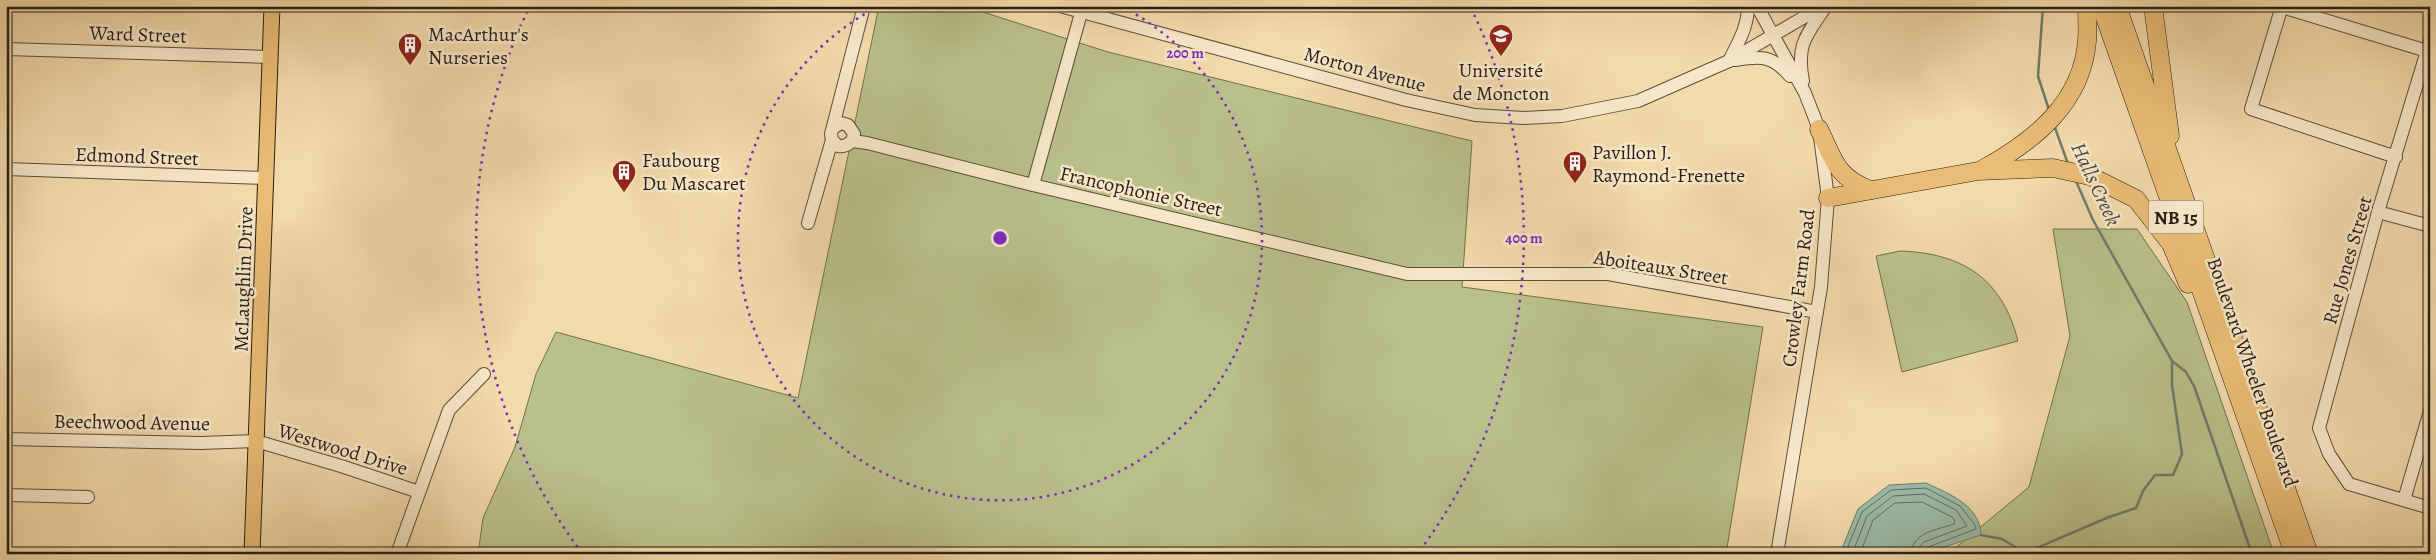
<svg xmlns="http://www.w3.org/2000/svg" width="2436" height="560" font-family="Alegreya,serif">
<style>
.green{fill:#b9c08a;stroke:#706f50}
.water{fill:#9bbba7;stroke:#6d7c6d}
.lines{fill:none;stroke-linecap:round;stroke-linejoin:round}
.shore{stroke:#626c5f;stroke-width:1}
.stream{stroke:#6d7c6d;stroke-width:2.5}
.minor-casing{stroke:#5b4d3c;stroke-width:14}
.major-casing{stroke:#281e17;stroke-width:17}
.highway-casing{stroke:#281e17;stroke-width:19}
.minor{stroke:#f7e7c8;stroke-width:12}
.major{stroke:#eabd76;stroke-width:15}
.highway{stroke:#eabd76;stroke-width:18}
.ring{fill:none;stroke:#7b2cbf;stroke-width:2.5;stroke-dasharray:2.5 5}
.labels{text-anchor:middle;stroke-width:5;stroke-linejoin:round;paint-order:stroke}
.shield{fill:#f7e7c8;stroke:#665a4c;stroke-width:1}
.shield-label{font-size:19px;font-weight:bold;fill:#281e17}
.street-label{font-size:20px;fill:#281e17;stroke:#f7e7c8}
.poi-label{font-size:20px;fill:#281e17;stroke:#f7e7c8;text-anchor:start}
.water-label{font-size:21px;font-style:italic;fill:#4a4d42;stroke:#f7e7c8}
.centre{fill:#7b2cbf;stroke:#f7e7c8;stroke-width:2.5}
.ring-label{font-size:15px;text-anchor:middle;font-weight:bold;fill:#7b2cbf;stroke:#f7e7c8;stroke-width:5;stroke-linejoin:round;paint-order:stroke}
</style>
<rect width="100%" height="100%" fill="#f3daab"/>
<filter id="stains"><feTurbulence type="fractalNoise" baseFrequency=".004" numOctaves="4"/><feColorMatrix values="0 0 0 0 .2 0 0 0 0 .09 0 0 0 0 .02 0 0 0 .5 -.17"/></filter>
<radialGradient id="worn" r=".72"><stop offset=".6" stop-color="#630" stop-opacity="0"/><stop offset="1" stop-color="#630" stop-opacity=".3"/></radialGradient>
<g class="green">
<path d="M879,6H964L1108,52L1472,141L1462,287L1763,327L1726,554H478L483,518L515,447L536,374L556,332L798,398Z"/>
<path d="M2053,229H2137L2187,302L2274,554H1948L2029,487L2070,336Z"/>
<path d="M1900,251C1962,253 2002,278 2018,341L1902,372L1876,256Z"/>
</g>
<path class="water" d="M1926,483C1949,494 1980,505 1981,535L1923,554H1836L1841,551L1858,509L1889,485Z"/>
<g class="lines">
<g class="shore">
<path d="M1845,554L1862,512L1891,490L1926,488L1960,506L1975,525L1976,529L1928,547L1925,554"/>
<path d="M1852,554L1867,516L1893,496L1924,494L1956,510L1967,526L1924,542L1919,547L1918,554"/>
<path d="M1860,554L1873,520L1895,503L1922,502L1952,517L1955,521L1954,524C1937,530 1912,532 1911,554"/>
</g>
<g class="stream">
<path d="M2043,6L2038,76L2049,110"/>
<path d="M2054,125L2068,164"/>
<path d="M2076,181L2093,220L2172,361L2186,372L2194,386L2252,554"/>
<path d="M1981,535L2002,539L2025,553"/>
<path d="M2025,553L2109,517L2136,508L2143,491L2155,475H2173L2182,454L2172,385V361"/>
</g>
<defs>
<g id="minor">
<path d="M1060,6L1406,100L1475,115L1523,118L1562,116L1638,101L1729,61L1823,6"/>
<path d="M1757,6L1805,93L1819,129L1828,198L1821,287L1777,554"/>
<path d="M2282,6L2251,109L2396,157"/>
<path d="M2282,7L2427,51"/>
<path d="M2430,41L2378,212L2319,428L2329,454L2349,484L2430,508"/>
<path d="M6,49L269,57"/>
<path d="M1735,60C1761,56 1772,55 1790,76"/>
<path d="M1729,61C1738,43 1748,27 1748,6"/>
<path d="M1803,81C1796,44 1806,36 1826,6"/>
<path d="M833,128L841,123L848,125L854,134C853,143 846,147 838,146L832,140L831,134L864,6"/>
<path d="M852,141L867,143L1033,185L1407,274H1608L1817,312"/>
<path d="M6,169L266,178"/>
<path d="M1033,185L1083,6"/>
<path d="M2378,212L2430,226"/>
<path d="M808,223L832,140"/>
<path d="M6,439L201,443L256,441L341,466L419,492"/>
<path d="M6,495L88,497"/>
<path d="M2404,500L2430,411"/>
<path d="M397,554L449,410L484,374"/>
</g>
<path id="major" d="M252,554L272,6"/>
<g id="highway">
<path d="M2101,6L2294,554"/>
<path d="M2117,6L2309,554"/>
<path d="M2153,6L2170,136"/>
<path d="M1819,129C1834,160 1836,177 1870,190"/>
<path d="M1983,169C2034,141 2082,103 2087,41C2088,29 2087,18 2087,6"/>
<path d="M1828,198L1978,171L2053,168L2090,176L2136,199L2171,244L2188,284"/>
</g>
</defs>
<use href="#minor" class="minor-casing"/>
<use href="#major" class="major-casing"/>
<use href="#highway" class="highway-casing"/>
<use href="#minor" class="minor"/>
<use href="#major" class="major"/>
<use href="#highway" class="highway"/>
</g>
<g class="ring">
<path d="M1123 7A262 262 0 1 1 877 7"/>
<path d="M582 553A524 524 0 0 1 529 8M1471 8A524 524 0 0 1 1418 553"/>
</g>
<defs>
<symbol id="university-pin" viewBox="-11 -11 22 30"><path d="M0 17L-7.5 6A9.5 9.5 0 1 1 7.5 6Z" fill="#8f2418" stroke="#f7e7c8"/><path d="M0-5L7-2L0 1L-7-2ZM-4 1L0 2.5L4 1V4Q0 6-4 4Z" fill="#fff"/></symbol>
<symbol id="building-pin" viewBox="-11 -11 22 30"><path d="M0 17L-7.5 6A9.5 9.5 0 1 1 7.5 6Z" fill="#8f2418" stroke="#f7e7c8"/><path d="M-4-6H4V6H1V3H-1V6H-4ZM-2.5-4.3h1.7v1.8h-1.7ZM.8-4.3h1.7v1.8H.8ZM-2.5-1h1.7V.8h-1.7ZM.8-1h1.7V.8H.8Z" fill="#fff"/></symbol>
</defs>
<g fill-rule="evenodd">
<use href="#university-pin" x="1487" y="22" width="28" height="38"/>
<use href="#building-pin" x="396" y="31" width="28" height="38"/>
<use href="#building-pin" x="1561" y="149" width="28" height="38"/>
<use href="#building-pin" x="610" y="158" width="28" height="38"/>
</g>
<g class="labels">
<rect class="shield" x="2148.5" y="200.5" width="55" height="33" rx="4"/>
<g class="shield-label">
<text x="2176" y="224">NB 15</text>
</g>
<g class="street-label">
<text transform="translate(138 34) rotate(2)" y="7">Ward Street</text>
<text transform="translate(1365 69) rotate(15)" y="7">Morton Avenue</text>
<text transform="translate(137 156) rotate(2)" y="7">Edmond Street</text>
<text transform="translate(1141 191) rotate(13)" y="7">Francophonie Street</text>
<text transform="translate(2347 260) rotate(-74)" y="7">Rue Jones Street</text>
<text transform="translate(1661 267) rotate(9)" y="7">Aboiteaux Street</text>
<text transform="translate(243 279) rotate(-88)" y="7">McLaughlin Drive</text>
<text transform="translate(1798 288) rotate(-83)" y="7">Crowley Farm Road</text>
<text transform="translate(2253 372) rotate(71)" y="7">Boulevard Wheeler Boulevard</text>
<text transform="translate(132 422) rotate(1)" y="7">Beechwood Avenue</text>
<text transform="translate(343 449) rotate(17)" y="7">Westwood Drive</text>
</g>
<g class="poi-label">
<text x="428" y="41">MacArthur's<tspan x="428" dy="23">Nurseries</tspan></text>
<text x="1501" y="77" text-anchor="middle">Université<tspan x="1501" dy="23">de Moncton</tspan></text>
<text x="1592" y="159">Pavillon J.<tspan x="1592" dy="23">Raymond-Frenette</tspan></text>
<text x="642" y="167">Faubourg<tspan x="642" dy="23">Du Mascaret</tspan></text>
</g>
<g class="water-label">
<text transform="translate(2096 184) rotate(65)" y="7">Halls Creek</text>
</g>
</g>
<circle cx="1000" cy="238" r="8" class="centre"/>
<g class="ring-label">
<text x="1185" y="58">200 m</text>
<text x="1524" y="243">400 m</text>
</g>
<rect width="2436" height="560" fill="none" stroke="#f3daab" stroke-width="25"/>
<rect x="8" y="8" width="2421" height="545" fill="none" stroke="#281e17" stroke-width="2.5"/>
<rect x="12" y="12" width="2411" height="535" fill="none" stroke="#281e17"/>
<rect width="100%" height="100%" filter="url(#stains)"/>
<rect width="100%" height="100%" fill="url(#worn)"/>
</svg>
